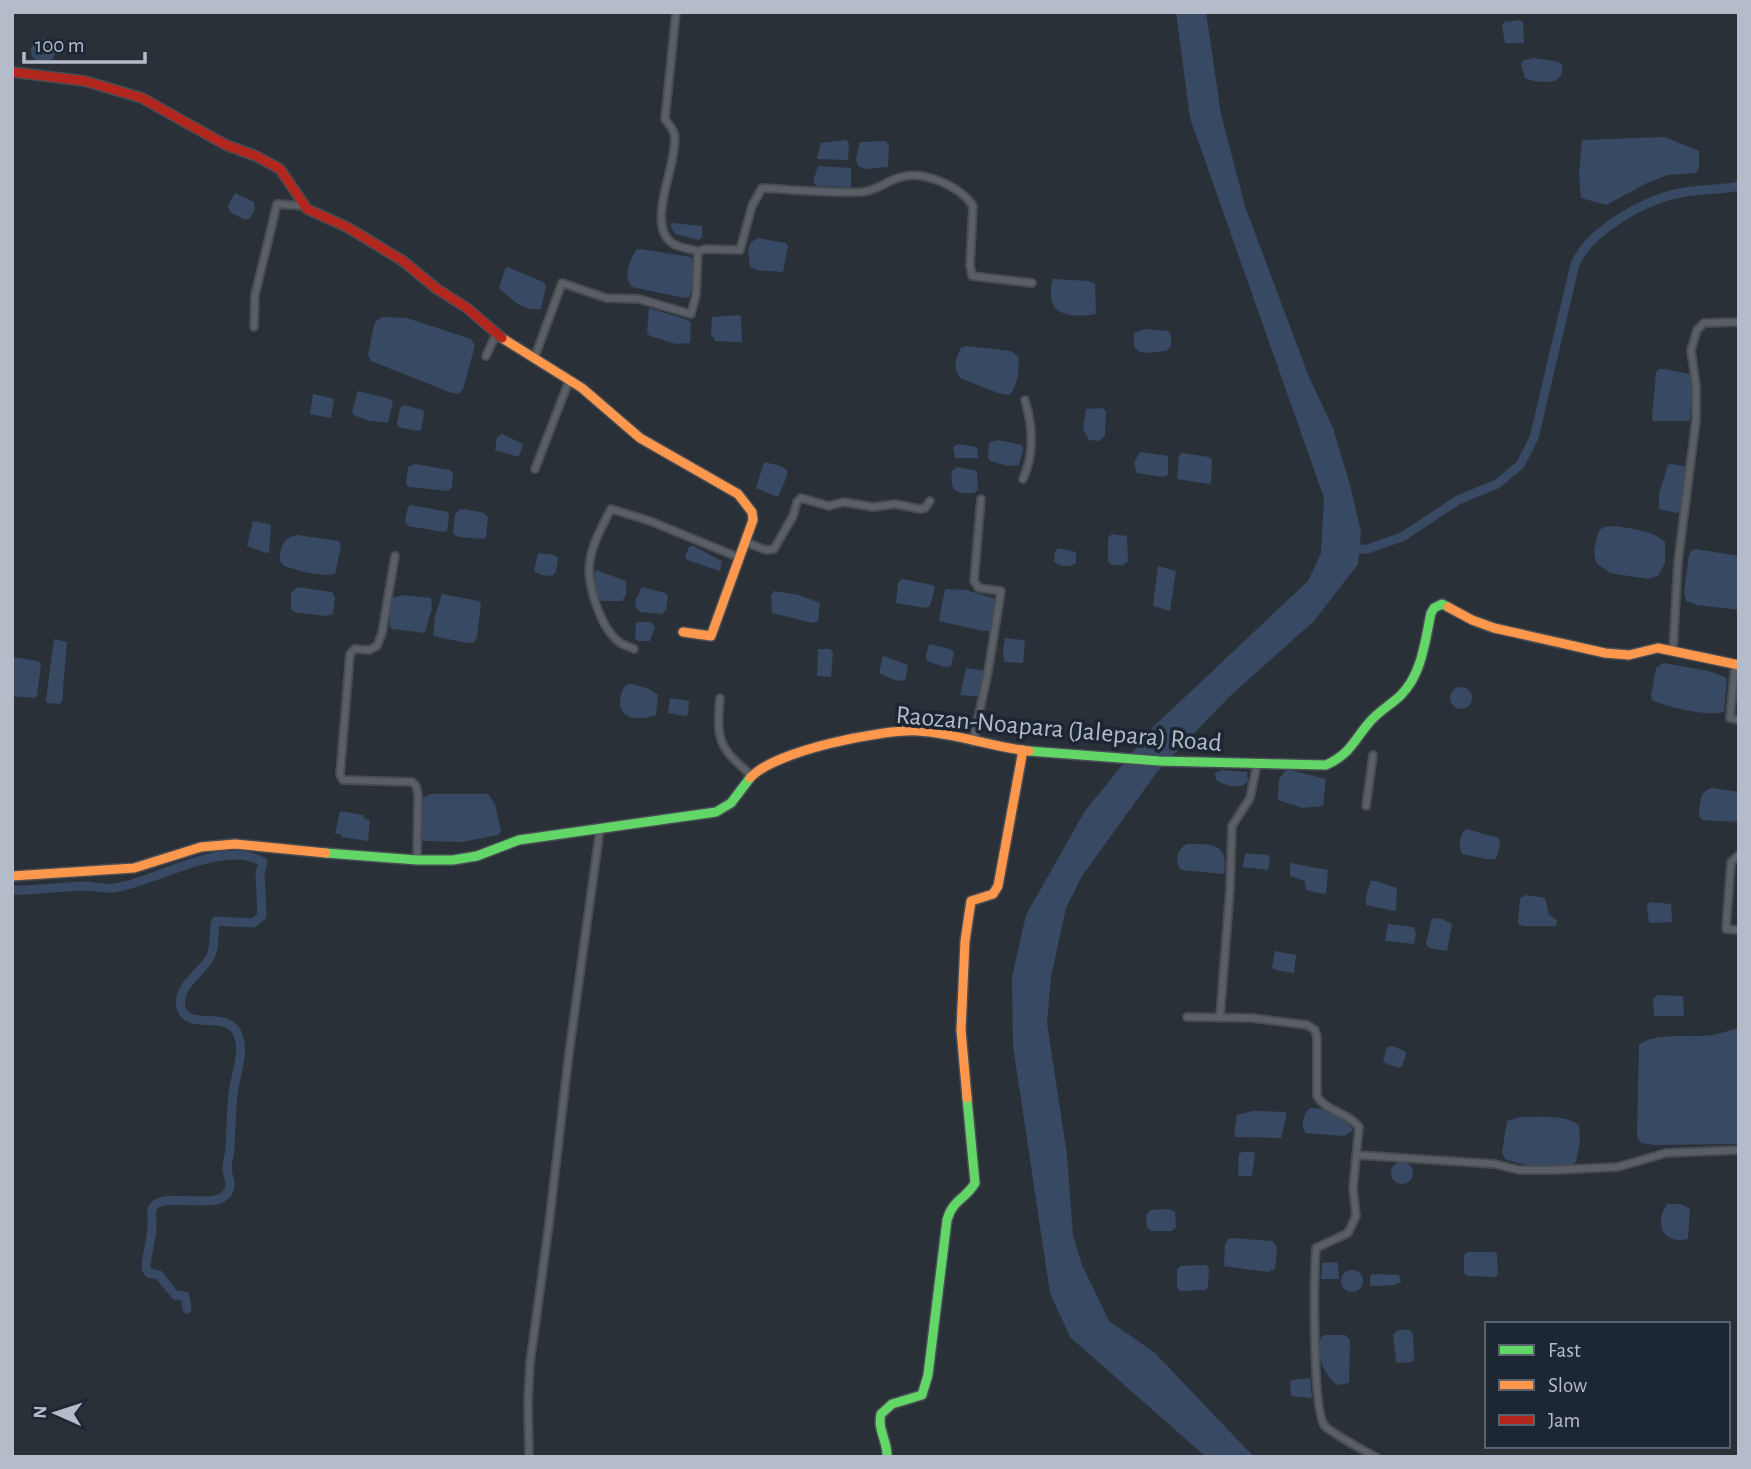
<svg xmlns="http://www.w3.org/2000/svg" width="1751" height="1469" font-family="'Alegreya Sans',sans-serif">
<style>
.water{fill:#384963}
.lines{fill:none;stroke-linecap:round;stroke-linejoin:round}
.canal{stroke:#384963;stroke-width:9}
.street-casing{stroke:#484c53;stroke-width:10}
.fast-casing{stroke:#484c53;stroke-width:12}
.slow-casing{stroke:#484c53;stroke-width:12}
.jam-casing{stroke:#484c53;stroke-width:12}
.street{stroke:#5a5e66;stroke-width:6}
.fast{stroke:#63d668;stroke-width:9}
.slow{stroke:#ff974d;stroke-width:9}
.jam{stroke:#b3261e;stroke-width:9}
.labels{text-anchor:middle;stroke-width:7;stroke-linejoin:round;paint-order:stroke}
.street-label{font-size:26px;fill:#b4bcc9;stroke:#1d2633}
</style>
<rect width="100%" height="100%" fill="#2a3038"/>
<g class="water">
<path d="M1176,12H1206L1221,114L1245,206L1309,377L1333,428L1350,485L1361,532L1358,564L1314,621L1230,696L1157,772L1082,876L1066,908L1051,977L1047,1023L1067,1155L1073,1236L1082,1265L1109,1321L1154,1352L1254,1457H1206L1070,1337L1050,1293L1013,1046L1012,977L1026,915L1085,811L1152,728L1308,581L1321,553L1324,498L1190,118Z"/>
<path d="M1520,20L1523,22L1524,43H1505L1502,25L1504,22Z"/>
<circle cx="43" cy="51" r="12"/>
<path d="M1534,58L1559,62L1562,64C1562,66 1562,75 1560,77C1554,85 1533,82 1525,78L1521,64L1524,60Z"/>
<path d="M1665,137L1699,151V168L1696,173L1668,175L1647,183L1606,205L1581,198L1579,174L1582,140Z"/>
<path d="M846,140L849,143L848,160L817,159L821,143Z"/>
<path d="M886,141L889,145L888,167L865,169L858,166L856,159L860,142Z"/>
<path d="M818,166L851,168V187L817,186L813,182Z"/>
<path d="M235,193L254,202L255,209L250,218L245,220L230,212L228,206Z"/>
<path d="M672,223L702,226V237L699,240L675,234L670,225Z"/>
<path d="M758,238L786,243L788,246L783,272L757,270L750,267L748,251L750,243Z"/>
<path d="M640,249L691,257C695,268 693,286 689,297L685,298L632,287C623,277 629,261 636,250Z"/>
<path d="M508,267L543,282L546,286L541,309C522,311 512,300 499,288L505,269Z"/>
<path d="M1053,279L1089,281L1095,284L1096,314C1079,317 1052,318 1051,296C1051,289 1051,285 1053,279Z"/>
<path d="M649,308L688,320L691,323L690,343L676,344L650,336L647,333Z"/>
<path d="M739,315L741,317L742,342L715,341L711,334L712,317Z"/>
<path d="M382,317L407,318L471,339L475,346L463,389L458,394L449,392L371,361L368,355L374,325L376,321Z"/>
<path d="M1146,329L1168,331L1171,335V346L1166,351L1145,353L1138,351L1134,346V333Z"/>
<path d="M967,346L1011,351L1018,356C1020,368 1018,384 1010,395L998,393L960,378C953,368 955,359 961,348Z"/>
<path d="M1664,369L1690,374L1692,381L1690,421H1653L1652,418L1656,373L1659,369Z"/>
<path d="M358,391L390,399L393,402L388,423L366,420L354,415L352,412Z"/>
<path d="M313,394L334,399L331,418L310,414Z"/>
<path d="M404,405L423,410L424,413L421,430L416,431L398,427L397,423L400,408Z"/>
<path d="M1102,408L1106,411L1105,436L1099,441L1089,440L1083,429L1086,409Z"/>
<path d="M502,434L523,444L519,457L495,450L497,437Z"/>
<path d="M998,440L1022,445L1023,450L1019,465L1008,466L990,461L988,458L989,442Z"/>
<path d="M958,444L977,447L978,458H955L953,447Z"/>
<path d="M1140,452L1168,456V475L1163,477L1137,473L1134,463Z"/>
<path d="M1182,453L1209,457L1212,460L1211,482L1209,484L1177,479L1179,456Z"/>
<path d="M764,462L781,466L787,470V476L778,497L756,488Z"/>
<path d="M415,464L450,470L453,473L452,487L448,491L409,487L406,484L408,467Z"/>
<path d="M1671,464L1684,466L1687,469L1683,510L1677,513L1659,509V494L1668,465Z"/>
<path d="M957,467L977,471L978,490L974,493C954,494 950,491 952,471Z"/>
<path d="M411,505L448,512L449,515L447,531L444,532L408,526L405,522L408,507Z"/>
<path d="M464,509L484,513L488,517L486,537L482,539L459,537L453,534L455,515L459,510Z"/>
<path d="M253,521L269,524L271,526L269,552L266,553L247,546Z"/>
<path d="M1615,526C1632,529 1652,530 1665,542V563L1658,576L1648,579L1610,573L1596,563L1594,549L1599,530L1605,527Z"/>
<path d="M1112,534L1127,536L1128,561L1124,565H1112L1108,562V538Z"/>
<path d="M297,535L339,541L341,547L335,574C318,577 300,571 284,566L280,561C280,547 283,537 297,535Z"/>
<path d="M693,546L722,561L720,571L687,560L685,557L689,547Z"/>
<path d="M1058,548L1076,552V563C1070,568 1059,567 1054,561L1055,552Z"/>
<path d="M1696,549L1739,556V610L1697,605L1686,601L1684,592L1689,555L1692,550Z"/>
<path d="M538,553L554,555L558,558L556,572L552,576L541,575L534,571Z"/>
<path d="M1158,566L1176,571L1170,611L1153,606Z"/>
<path d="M596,570L626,581V595L622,601H601C593,594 590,579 596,570Z"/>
<path d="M902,579L933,585L935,588L930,606L926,608L896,603L898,583Z"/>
<path d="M297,587L332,592L335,597L333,614L326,616L294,612L291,609V593Z"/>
<path d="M642,587L665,593L668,596L666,610L662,614L640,612L636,608L635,601Z"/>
<path d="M945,589L966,590L993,598L996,600V610L990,631H983L939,621Z"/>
<path d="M774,591L799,595L820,603L818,621L813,623L772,613L771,595Z"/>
<path d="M442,594L479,601L481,604L477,637L474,642L467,643L433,636L435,616Z"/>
<path d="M403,595L431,598L432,608L425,633L392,629L389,625L392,598Z"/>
<path d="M638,622H650L655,626L650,641H638L635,638L636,623Z"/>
<path d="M1005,638L1023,640L1025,643L1023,663L1004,662L1003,651Z"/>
<path d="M54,639L67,642L62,701L60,704L47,703L46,700Z"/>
<path d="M929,644L950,649L954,652L951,666L944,667L927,661L926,655Z"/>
<path d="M818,649H830L833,652L831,677L817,676Z"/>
<path d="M883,656L908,665L905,681L894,680L879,673Z"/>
<path d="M12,657L38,661L41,664L37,696L34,698L12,696Z"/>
<path d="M1663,663L1709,671L1727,678L1724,712C1709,717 1666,707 1652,700L1651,695L1656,668Z"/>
<path d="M966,668L985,671L981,697L960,695Z"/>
<path d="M632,684L649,689L658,695L656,715C642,720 619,722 620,701C621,694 622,690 626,685Z"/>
<circle cx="1461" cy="698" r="11"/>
<path d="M670,698L689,701L688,714L685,716L668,713Z"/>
<path d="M1222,770L1247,772L1248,782C1239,790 1225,786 1216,780L1215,773Z"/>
<path d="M1290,770L1326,779L1323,806L1303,808L1278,800L1279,779L1285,771Z"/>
<path d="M1713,788L1739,792V822L1702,820L1699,816C1700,804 1699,790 1713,788Z"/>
<path d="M431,794H488L495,804L501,831L498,835L462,842L423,841L421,835L423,798Z"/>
<path d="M340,811L363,815L364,819L370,820L368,841L341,837V834H335Z"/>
<path d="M1466,829L1499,838L1500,845L1496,859H1486L1462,854C1458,846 1459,835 1466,829Z"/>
<path d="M1187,844C1211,844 1230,843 1224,874L1181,870C1174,861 1177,849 1187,844Z"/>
<path d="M1245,853L1268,855L1270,859L1268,870L1243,867Z"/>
<path d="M1290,863L1328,870L1326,893L1323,894L1306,890L1305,881L1290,876Z"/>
<path d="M1371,881H1376L1397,888L1396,909L1394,911L1366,905V896Z"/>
<path d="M1526,895L1545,898L1549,915L1557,920L1556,926H1524L1518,924L1520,898Z"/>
<path d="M1650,902L1671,904L1672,922L1649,923L1647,905Z"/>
<path d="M1432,918L1442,919L1452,924L1447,951L1429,948L1426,944Z"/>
<path d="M1388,924L1414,927L1416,933L1414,944L1385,941Z"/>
<path d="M1275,951L1296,955L1294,973L1276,970L1272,968Z"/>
<path d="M1658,995L1683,996L1684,1016H1654L1653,999Z"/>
<path d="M1739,1028V1144L1654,1145L1641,1143L1637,1136L1639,1045C1653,1032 1692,1038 1711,1035C1720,1034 1730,1030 1739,1028Z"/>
<path d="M1392,1046L1405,1051L1406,1055L1402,1066L1399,1068L1385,1063L1383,1061L1387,1047Z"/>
<path d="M1311,1108C1328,1109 1342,1115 1353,1130L1344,1136L1306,1133C1300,1127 1303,1112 1311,1108Z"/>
<path d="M1253,1111L1286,1112V1117L1281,1138L1236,1137L1234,1133L1237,1115Z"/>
<path d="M1520,1117C1538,1117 1564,1114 1579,1125L1580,1142L1576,1162C1561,1173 1522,1165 1505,1159L1502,1152L1507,1121Z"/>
<path d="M1242,1152H1253L1255,1154L1252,1176H1240L1238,1174L1239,1154Z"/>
<circle cx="1402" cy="1173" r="11"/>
<path d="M1667,1204H1681L1690,1209L1688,1239C1662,1245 1654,1223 1667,1204Z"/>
<path d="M1170,1209L1175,1212L1176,1227L1172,1231H1151L1147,1227L1146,1215L1150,1210Z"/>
<path d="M1232,1238L1273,1241L1277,1248L1275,1269L1268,1272L1224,1266L1225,1245L1228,1239Z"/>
<path d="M1467,1252H1494L1497,1254L1498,1274L1495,1277L1468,1276L1464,1273V1256Z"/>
<path d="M1333,1262L1338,1263L1339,1279H1321L1322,1263Z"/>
<path d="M1206,1265L1209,1268L1208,1286L1206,1290L1180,1291L1177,1286V1270L1180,1266Z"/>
<circle cx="1352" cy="1281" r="11"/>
<path d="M1372,1274L1399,1275L1401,1282L1395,1285L1372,1286L1370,1285V1277Z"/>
<path d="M1398,1330H1410L1413,1334L1414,1359L1412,1362L1397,1363L1396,1361L1393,1335Z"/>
<path d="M1326,1335H1345L1350,1340L1349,1383L1337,1385C1323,1374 1316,1354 1321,1337Z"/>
<path d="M1310,1378L1312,1398L1291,1396L1290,1383L1292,1380Z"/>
</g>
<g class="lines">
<g class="canal">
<path d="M1350,550L1367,549L1402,537L1458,500L1497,484L1520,465L1534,438L1575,264C1591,229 1647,198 1685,192C1703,189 1721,190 1739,186"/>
<path d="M12,890C38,891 62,886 87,886C96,887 105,889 114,888C157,882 222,838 263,862L260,873L262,916L253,923L216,921C213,931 215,943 212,953C207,970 176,984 181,1007C186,1031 224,1011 236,1031C247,1049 235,1075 233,1094C231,1112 231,1130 230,1147C230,1154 227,1162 227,1169C227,1174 230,1179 230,1184C229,1216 169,1190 154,1206C150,1211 152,1216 152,1221C153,1238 146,1253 146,1269L149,1273L159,1275L175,1295L185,1296L187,1309"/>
</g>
<defs>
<g id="street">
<path d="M676,12L665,119C668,123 672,128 674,133C676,140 674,148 673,155C670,178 649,227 672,243C679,248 690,249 698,251"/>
<path d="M254,327L255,295L277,204L305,206"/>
<path d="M486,356L496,334"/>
<path d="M534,359L562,283L606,298L639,299L691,314L696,295L698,251L706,249L740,250L752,206L762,188C795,190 828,193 861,192C877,191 886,181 901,177C924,170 961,187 973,206L970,265L972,276L1032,283"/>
<path d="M535,469L569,381"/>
<path d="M1023,479C1035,453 1033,427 1025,400"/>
<path d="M745,542L766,550L774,549L793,516L797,502L801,498L829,506L843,502L873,507L895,504L920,509L925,508L930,501"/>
<path d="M395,556L382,633L377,646L369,650L355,649L350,654L340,775L343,780L412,782L416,786L418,795L417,860"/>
<path d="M634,649C629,647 623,645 619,642C600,627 586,583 590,560C593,542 603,525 611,509L650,521L740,558"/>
<path d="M1673,650L1678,562L1696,420V386L1691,350L1697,330L1704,323L1739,322"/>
<path d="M1735,664L1730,718L1739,720"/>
<path d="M720,698C716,742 719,747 752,776"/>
<path d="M973,742L988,672L1001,591L979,588L974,581L981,499"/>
<path d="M1366,806L1373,755"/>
<path d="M1739,855L1731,862L1726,929L1739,930"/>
<path d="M1187,1017L1252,1018L1307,1025L1315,1030L1317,1037V1096C1326,1112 1348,1112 1359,1127L1353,1188L1356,1216L1348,1233L1316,1248C1314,1273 1312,1412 1325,1426C1332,1433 1366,1452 1376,1457"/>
<path d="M1220,1017L1230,889L1232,826L1250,798L1257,764"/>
<path d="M1357,1155L1495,1164L1519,1170H1553L1618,1167L1666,1153L1739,1150"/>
<path d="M529,1457L528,1402L530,1363L549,1224L569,1053L600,829"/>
</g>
<g id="fast">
<path d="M1029,751L1159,761L1326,765C1350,754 1352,743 1368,724C1377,712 1391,705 1401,695C1422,674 1425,641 1431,613L1434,608L1442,604L1448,607"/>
<path d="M326,853L417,860H453L477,856L519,840L716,812L731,803L750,778"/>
<path d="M887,1457C888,1441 877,1430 881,1414L892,1404L922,1395L928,1375L947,1220C953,1199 966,1199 975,1183L967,1098"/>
</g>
<g id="slow">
<path d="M502,338L582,388L640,438L738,494L752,512L753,520L711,636L683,632"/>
<path d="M1448,607L1472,620L1494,628L1605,653L1629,655L1658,648L1739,665"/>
<path d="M750,778C774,751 881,729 918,731C956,733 992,747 1029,751"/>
<path d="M12,876L134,868L201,847L235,844L326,853"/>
<path d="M967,1098L961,1030L965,941L971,901L993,894L998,886L1023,750"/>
</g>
<path id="jam" d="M12,72L85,81L142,98L226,145L256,156L280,169L307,209L347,227L403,261L437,289L467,308L502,338"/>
</defs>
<use href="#street" class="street-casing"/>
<use href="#fast" class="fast-casing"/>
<use href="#slow" class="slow-casing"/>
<use href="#jam" class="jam-casing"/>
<use href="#street" class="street"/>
<use href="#fast" class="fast"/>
<use href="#slow" class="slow"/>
<use href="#jam" class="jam"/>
</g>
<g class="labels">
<g class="street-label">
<text transform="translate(1059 728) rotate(5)" y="9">Raozan-Noapara (Jalepara) Road</text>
</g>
</g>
<rect width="1751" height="1469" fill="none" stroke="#b4bcc9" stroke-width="28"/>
<rect x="1485" y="1322" width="245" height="126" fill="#1d2633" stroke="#59626f" stroke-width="2"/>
<rect x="1499" y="1345" width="35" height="10" fill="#63d668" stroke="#59626f" stroke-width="2"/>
<text x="1548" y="1357" font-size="21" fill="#b4bcc9">Fast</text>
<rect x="1499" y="1380" width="35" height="10" fill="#ff974d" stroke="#59626f" stroke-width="2"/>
<text x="1548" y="1392" font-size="21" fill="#b4bcc9">Slow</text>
<rect x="1499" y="1415" width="35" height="10" fill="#b3261e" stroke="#59626f" stroke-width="2"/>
<text x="1548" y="1427" font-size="21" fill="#b4bcc9">Jam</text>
<g transform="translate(56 1413) rotate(273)" stroke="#1d2633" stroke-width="5" paint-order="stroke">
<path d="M0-5L12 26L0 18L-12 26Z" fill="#b4bcc9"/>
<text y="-10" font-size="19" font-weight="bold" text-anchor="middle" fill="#b4bcc9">N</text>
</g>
<path d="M24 52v10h121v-10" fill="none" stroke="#b4bcc9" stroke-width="3.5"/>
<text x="35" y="52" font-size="21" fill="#b4bcc9" stroke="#1d2633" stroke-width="5" paint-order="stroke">100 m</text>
</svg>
